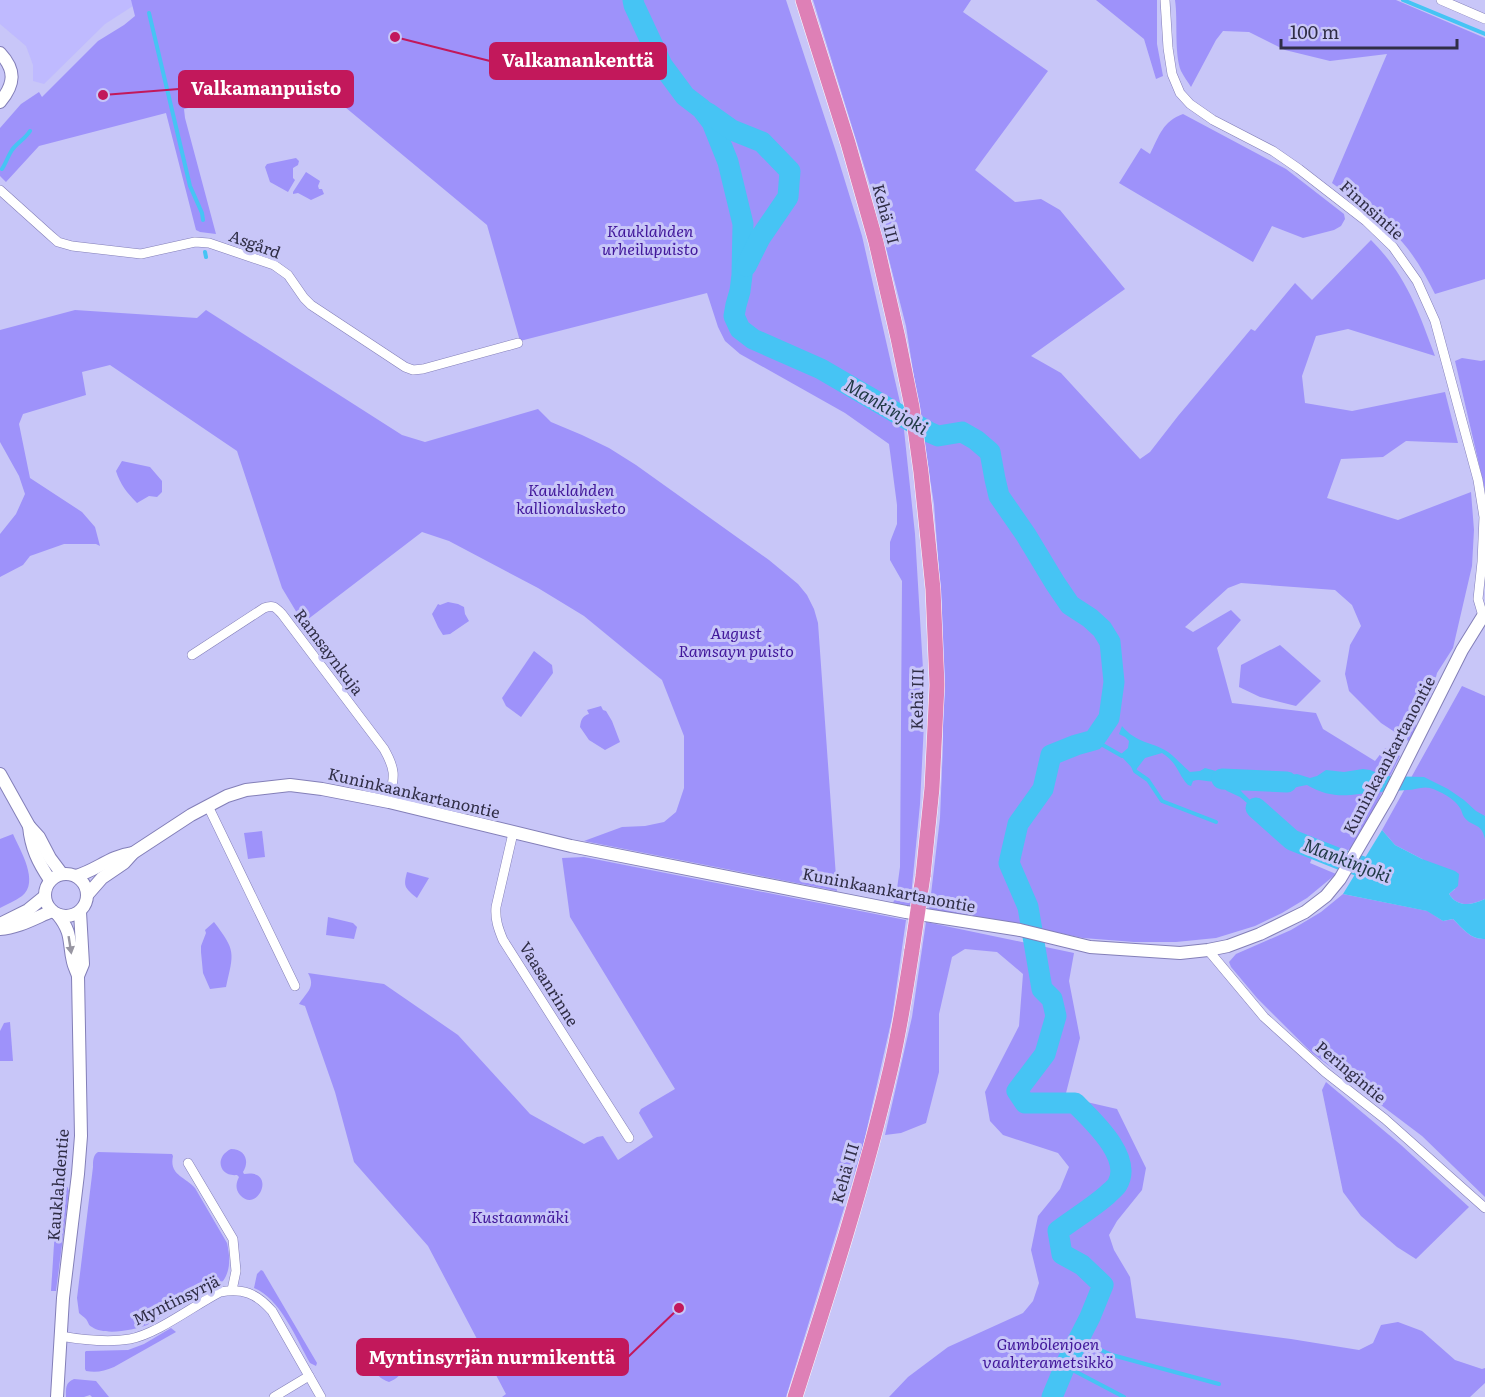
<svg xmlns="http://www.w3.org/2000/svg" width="1485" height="1397" font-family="Literata,serif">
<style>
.built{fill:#bfbaff}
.green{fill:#9e92fa}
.water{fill:#46c4f4}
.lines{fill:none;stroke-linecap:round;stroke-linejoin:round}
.stream{stroke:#46c4f4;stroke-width:4}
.river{stroke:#46c4f4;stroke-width:21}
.minor-casing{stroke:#837fb8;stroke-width:10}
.tertiary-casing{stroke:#837fb8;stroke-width:14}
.trunk-casing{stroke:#fff;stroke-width:16}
.minor{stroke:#fff;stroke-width:9}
.tertiary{stroke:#fff;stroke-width:12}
.trunk{stroke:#de80b6;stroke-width:15}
.trunk-bridge-casing{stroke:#fff;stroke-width:16;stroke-linecap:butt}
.trunk-bridge{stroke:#de80b6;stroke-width:15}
.oneway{fill:#9896a2}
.labels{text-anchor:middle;stroke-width:6;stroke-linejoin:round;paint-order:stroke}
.street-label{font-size:16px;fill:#302e46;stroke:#c8c6f8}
.park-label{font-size:16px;font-style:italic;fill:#41179a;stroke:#c8c6f8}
.water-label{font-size:18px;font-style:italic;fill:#1e3843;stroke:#c8c6f8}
.leader{fill:none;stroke:#c2185b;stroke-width:2}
.callout-dot{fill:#c2185b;stroke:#c8c6f8;stroke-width:2}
.callout{fill:#c2185b;stroke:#c2185b;stroke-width:2}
.callout-label{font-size:18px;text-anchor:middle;font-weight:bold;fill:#fff}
</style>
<rect width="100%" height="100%" fill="#c8c6f8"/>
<path class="built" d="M0,0H131L133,6L105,24L44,84L33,81V65L26,46L0,24Z"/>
<g class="green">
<path d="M131,0H786L836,152L862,236L902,411L915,534L925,703L920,804L910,907L893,903L896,896L900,867L902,581L890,560V542L897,524V505L889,444L845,413L740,354L725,341L718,327L707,293L520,341L487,225L310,78L184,109L185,118L216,234L200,232L196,230L166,113L39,146L6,182L0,176V128L21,104L39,92L42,97L98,41L124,25L135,16Z"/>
<path d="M813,0H971L963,12L1048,71L975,170L1015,202L1041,199L1060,210L1125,289L1031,356L1061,373L1140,459L1150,452L1178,416L1251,329L1255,331L1295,283L1312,300L1371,240C1406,275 1418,310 1435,356L1348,329L1316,336L1302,376L1305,403L1352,411L1445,392L1458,443L1406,441L1383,457L1341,459L1327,498L1398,520L1471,492L1474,530L1472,566L1453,648L1437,673L1429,705L1421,708L1415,715L1416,732L1410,742L1381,723L1349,691L1345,674L1350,645L1361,626L1352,605L1335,590L1241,583L1228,588L1185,627L1193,632L1231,610L1241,620L1217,648L1232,703L1316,713L1323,729L1375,761L1385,748L1400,756L1356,845L1345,852L1319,842L1310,863L1336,874L1307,898L1282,913L1255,926L1216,938L1176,942H1134L1083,938L993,919L929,911L940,818L943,745L942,611L934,504L906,326L870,185Z"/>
<path d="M1096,0H1157V44L1163,76L1156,79L1144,39Z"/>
<path d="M1175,0H1396L1485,38V279L1435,294C1426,276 1416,258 1403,243C1383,219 1356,201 1332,183L1387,54L1330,61L1285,50L1249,32L1223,31L1216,40L1191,87C1188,82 1184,77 1181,71C1174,53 1178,20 1175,0Z"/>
<path d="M1183,114L1286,169L1344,214L1345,219L1341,226L1334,230L1303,238L1272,226L1253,262L1119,183L1141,148L1150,154C1159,136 1163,121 1183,114Z"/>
<path d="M296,158L299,161L298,165L293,168V178L295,180L288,192L270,182L265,167L267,164Z"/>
<path d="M306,172L320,181L318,186L319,189H322L324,194L311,200L298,193L293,194V192Z"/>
<path d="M75,310L197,318L206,310L402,435L425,442L538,409L551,422L582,435L609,448L636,465L769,560L798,584L807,595L814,609L818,623L837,891L584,841L622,827L645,826L664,822L676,812L684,788V736L662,680L584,616L538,588L449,541L422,532L303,623L282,588L237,451L110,365L82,372L86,395L23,414L19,424L30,478L82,512L95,527L100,546L96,544H64L30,556L23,565L0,577V534L16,514L25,494L19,476L0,442V330Z"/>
<path d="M1462,358L1481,361L1485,360V490L1455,361Z"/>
<path d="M122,461L150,467L162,481V492L157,497L149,496L137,503C127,493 120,484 116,471Z"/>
<path d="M448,602L458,604L464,607L465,614L469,621L450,634L443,635L438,627L432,614L438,604L440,605Z"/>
<path d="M1280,645L1321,681L1296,706L1260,697L1239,687L1241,665Z"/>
<path d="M534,651L552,665L553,673L521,717L506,706L502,698Z"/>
<path d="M1462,686L1485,696V899C1472,905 1458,908 1449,894L1455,889L1422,859L1395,845L1382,830Z"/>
<path d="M601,706L603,710L606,711L612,721L620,742L605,750L589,740L580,727C581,720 582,716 589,714L587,710Z"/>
<path d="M262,831L265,857L248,859L244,833Z"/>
<path d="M13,834C20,850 40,882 22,896C15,901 7,904 0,908V839Z"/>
<path d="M584,857L906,920L892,1018L863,1146L786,1397H502L506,1394L428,1246L354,1162L335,1092L305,1006L299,1004C307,992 316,987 308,973L384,984L458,1035L530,1114L584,1144L597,1137L603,1136L618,1160L653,1137L639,1113L641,1109L675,1089L570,917L562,858Z"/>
<path d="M407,872L429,878L417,898C405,888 403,887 407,872Z"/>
<path d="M1343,894L1428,911L1443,921L1453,919C1463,929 1471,940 1485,939V1197L1422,1136L1312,1053L1257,998L1231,967L1229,962L1236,954L1291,930L1321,912Z"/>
<path d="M328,917L353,923L357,927L354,939L326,935Z"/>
<path d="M214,922C236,951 234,952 226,987L210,989L203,973L201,952V946L206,933L205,930Z"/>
<path d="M926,922L1074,953L1069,981L1080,1038L1065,1097L1117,1109L1146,1168L1142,1190L1117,1221L1109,1235L1114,1250L1130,1277L1136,1318L1291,1339L1359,1350L1373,1343L1381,1325L1398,1322L1422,1331L1455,1360L1482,1369L1485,1368V1383L1470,1397H889L908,1377L948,1347L1023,1313L1033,1301L1039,1283L1031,1250L1038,1216L1060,1189L1069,1167L1058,1153L1003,1135L990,1121L985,1092L1019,1026L1023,974L997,952L965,949L952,957L939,1014V1072L926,1123L901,1133L885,1135L912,1017Z"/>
<path d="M10,1022L13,1061H0V1031L4,1023Z"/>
<path d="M1326,1082L1401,1145L1469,1207L1416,1259L1397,1247L1361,1216L1343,1192L1322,1090Z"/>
<path d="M231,1149C245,1149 250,1161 243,1172L244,1174C278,1168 258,1215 240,1195C235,1189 236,1183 239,1177L237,1175C219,1177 214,1157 231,1149Z"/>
<path d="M98,1152L172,1154L173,1156C169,1175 184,1176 195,1188L227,1243C230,1256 231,1270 223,1281L147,1325C134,1330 105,1336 92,1327C88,1325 89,1323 86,1319C84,1317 81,1315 79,1313L77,1298L93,1167C93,1161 93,1155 98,1152Z"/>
<path d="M58,1183C65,1183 67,1185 69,1191L56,1291H51Z"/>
<path d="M261,1270L263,1271L317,1363L316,1366L310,1363C297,1340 280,1298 254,1288L257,1274Z"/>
<path d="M171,1328L176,1332L114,1367C104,1371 97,1373 86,1371L85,1369V1352L86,1351L128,1350L144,1344Z"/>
<path d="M393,1354C410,1363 404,1376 389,1382C380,1379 375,1374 374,1365C378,1357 384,1355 393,1354Z"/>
<path d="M74,1379L96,1381L109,1397H92L90,1395L84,1397H66C66,1388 65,1383 74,1379Z"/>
</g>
<g class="water">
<path d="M1122,726C1137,744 1151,741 1168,752C1176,758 1183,766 1190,772L1200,771L1205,768L1230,775L1256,774L1264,776L1278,777L1297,774L1310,778L1317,776L1326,770L1344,772L1363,769L1370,770L1385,776L1424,777L1448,789L1464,800L1476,811L1485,816V839C1481,821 1472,828 1464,817C1462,814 1462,811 1460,808C1455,799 1440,791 1430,788C1422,786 1415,790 1407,790C1398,791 1388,791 1379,792C1350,794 1335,801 1307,785C1287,788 1272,798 1257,779H1252L1238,786C1240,793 1265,813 1273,819C1280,824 1287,826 1294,832L1293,835L1290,834L1269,822L1240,797L1227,791L1216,781C1208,783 1200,778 1193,781L1191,786L1188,785C1177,773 1178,763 1162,753L1145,758L1135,771L1120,755L1128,748L1129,741L1125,737L1119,734Z"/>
<path d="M1382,830L1395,845L1422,859L1455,871L1459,874L1458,886L1449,894C1458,908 1472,905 1485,899V939C1471,940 1463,929 1453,919L1443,921L1427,911L1343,894Z"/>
</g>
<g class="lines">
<g class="stream">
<path d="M1403,0L1485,34"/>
<path d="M149,13L190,186L202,213L203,220"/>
<path d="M2,169C6,163 8,156 12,150C17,143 25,139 30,131"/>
<path d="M205,252L206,257"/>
<path d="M1094,740L1122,756"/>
<path d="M1133,766L1135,771L1148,780L1162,801L1216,822"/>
<path d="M1078,1340L1112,1355L1219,1384"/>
<path d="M1065,1366L1124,1397"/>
</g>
<g class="river">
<path d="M633,0L634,5L662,65L685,96L702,109L712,122L728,162L743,224L742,275L740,291L736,305L734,316L740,329L753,339L821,369L929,432L938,436L962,432L976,440L990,452L995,479L999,496L1026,535L1055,583L1070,605L1090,618L1102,629L1110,642L1114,682L1109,718L1094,740L1076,745L1051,755L1043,789L1018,824L1009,863L1028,907L1042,989L1052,999L1056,1016L1045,1054L1017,1091L1025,1103H1075C1092,1120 1134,1158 1117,1185C1115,1188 1110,1192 1107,1195C1092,1208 1074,1219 1058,1231L1062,1254L1082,1265L1103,1285L1090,1317L1065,1366L1052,1397"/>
<path d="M708,113L732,130L762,142L790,171L788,197L760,238L746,266"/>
<path d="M1222,779L1287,782"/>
<path d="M1256,808L1292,840L1342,860L1387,875"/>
</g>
<defs>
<g id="minor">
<path d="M1165,0L1168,48L1172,74L1180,93L1190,104L1213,120L1273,151L1299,169L1366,221L1393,247L1417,281L1435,321L1478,480L1484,517L1482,562L1478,599L1483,616"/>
<path d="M1441,0L1485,19"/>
<path d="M0,190L50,235L58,242L72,246L141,254L195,242L209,243L274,265L288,275L304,298L311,305L405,367L413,370L423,369L518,343"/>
<path d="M192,655L264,608C274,604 276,608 282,614L384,749C397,772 394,777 389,802"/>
<path d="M208,806L295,986"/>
<path d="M513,833L496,907C495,919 498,928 503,940L629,1138"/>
<path d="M1208,950L1264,1017L1325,1072L1385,1119L1485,1208"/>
<path d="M188,1163L233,1239L236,1271L232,1290"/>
<path d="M60,1336C83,1340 107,1343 130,1339C157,1334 193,1306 220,1292C243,1288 256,1293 272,1311L321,1397"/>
<path d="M274,1397L309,1376"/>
</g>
<g id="tertiary">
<path d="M0,53C16,70 15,84 0,102"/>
<path d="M0,774L29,826L39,837L50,858L62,874"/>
<path d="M29,826C31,848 38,862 50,880"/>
<circle cx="66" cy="895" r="21"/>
<path d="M76,876C97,870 110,856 133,853"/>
<path d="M88,894L102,878L124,863L133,853L191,815L208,806L227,796L246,790L290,785L322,789L389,802L571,846L906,912L1020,930L1090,947L1180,953L1208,950L1228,946L1260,934L1305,912L1326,896L1340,879L1388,797L1462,650L1485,613"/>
<path d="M0,924L28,910L44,897"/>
<path d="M0,929C18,928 35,918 52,911"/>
<path d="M78,976L83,964L80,912"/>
<path d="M57,1397L63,1298L78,1174L81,1136L78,976C77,972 74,967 73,962C68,941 73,934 58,915"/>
</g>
<g id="trunk">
<path d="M803,0L848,143L876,242L898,338L912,407L921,472L933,589L937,685L932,788L923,876"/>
<path d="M795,1397C830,1288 865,1179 891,1067C900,1028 906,989 912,950"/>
</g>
</defs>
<use href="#minor" class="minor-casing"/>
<use href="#tertiary" class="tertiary-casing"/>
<use href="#trunk" class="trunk-casing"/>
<use href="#minor" class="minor"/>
<use href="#tertiary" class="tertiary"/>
<use href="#trunk" class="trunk"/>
<defs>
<path id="trunk-bridge" d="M912,950L923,876"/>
</defs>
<use href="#trunk-bridge" class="trunk-bridge-casing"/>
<use href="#trunk-bridge" class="trunk-bridge"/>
</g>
<defs><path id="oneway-solid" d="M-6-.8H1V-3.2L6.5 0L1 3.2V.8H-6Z" transform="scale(1.5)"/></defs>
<use class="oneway" href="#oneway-solid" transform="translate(70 945) rotate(81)"/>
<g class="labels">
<g class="street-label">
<text transform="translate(1372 210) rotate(42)" y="6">Finnsintie</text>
<text transform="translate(886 214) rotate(75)" y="6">Kehä III</text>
<text transform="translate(255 244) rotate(20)" y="6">Asgård</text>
<text transform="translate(329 652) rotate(53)" y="6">Ramsaynkuja</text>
<text transform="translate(917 699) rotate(-89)" y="6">Kehä III</text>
<text transform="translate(1389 755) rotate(-62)" y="6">Kuninkaankartanontie</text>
<text transform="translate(414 793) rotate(13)" y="6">Kuninkaankartanontie</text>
<text transform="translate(889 890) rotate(11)" y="6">Kuninkaankartanontie</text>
<text transform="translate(549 984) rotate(58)" y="6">Vaasanrinne</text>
<text transform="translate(1351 1072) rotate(40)" y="6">Peringintie</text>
<text transform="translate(845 1173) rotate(-74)" y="6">Kehä III</text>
<text transform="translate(58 1185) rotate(-85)" y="6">Kauklahdentie</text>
<text transform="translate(176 1300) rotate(-26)" y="6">Myntinsyrjä</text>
</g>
<g class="park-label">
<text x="650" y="237">Kauklahden<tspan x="650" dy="18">urheilupuisto</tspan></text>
<text x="571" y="496">Kauklahden<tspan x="571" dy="18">kallionalusketo</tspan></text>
<text x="736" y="639">August<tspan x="736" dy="18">Ramsayn puisto</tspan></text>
<text x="520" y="1223">Kustaanmäki</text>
<text x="1048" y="1350">Gumbölenjoen<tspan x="1048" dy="18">vaahterametsikkö</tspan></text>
</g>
<g class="water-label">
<text transform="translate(886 407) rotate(30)" y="6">Mankinjoki</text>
<text transform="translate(1347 861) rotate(21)" y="6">Mankinjoki</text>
</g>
</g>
<path class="leader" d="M395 37L490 61M103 95L179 89M679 1308L628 1357"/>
<g class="callout-dot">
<circle cx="395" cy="37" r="6"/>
<circle cx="103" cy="95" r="6"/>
<circle cx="679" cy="1308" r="6"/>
</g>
<g class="callout">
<rect x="490" y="43" width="176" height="36" rx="6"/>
<rect x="179" y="71" width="174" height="36" rx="6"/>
<rect x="357" y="1339" width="271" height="36" rx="6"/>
</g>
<g class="callout-label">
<text x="578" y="67">Valkamankenttä</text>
<text x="266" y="95">Valkamanpuisto</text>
<text x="492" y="1364">Myntinsyrjän nurmikenttä</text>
</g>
<path d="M1281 39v9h176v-9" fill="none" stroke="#302e46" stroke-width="3"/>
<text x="1290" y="39" font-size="18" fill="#302e46" stroke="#c8c6f8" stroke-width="4.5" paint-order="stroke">100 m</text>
</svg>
